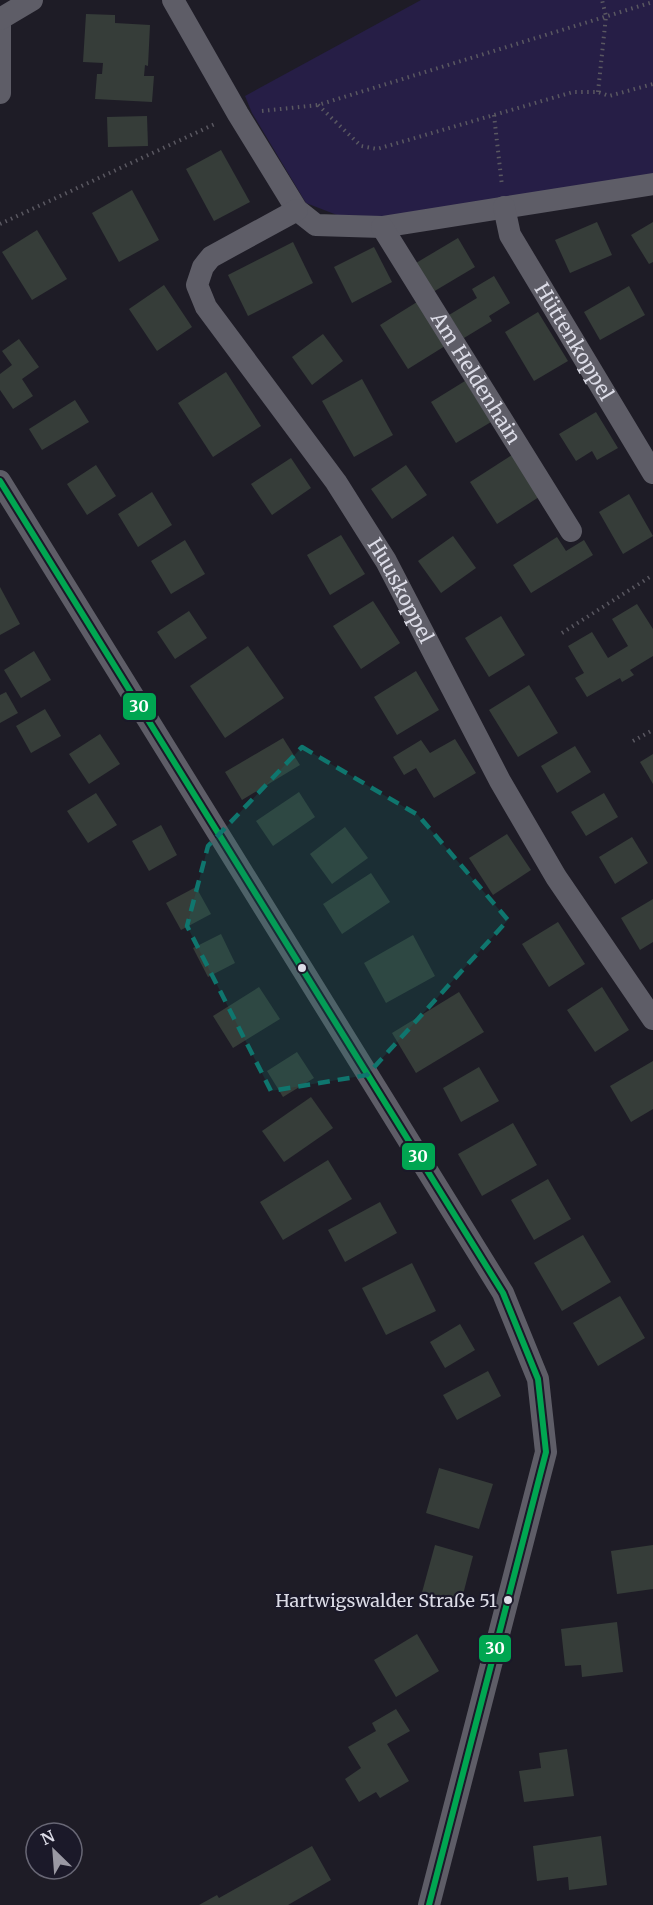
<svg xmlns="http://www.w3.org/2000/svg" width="653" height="1905" font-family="Merriweather,serif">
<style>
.green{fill:#261e46}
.building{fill:#363d39}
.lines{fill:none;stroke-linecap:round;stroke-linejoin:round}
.path{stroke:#5a5861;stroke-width:4;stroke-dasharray:1.5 4.5;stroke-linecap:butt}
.minor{stroke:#5e5d67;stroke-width:22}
.bus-1-casing{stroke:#1b1929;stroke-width:10}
.bus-1{stroke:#00a651;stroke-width:6}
.marked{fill:#0f766e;fill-opacity:0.2;stroke:#0f766e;stroke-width:4.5;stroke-dasharray:12 8;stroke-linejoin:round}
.bus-dot{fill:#dcdce7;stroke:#1b1929;stroke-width:2}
.labels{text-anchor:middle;stroke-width:4.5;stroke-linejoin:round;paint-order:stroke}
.bus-label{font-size:18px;fill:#dcdce7;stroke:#1b1929;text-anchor:end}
.street-label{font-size:20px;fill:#dcdce7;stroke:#1b1929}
.line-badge{stroke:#1b1929;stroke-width:2}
.badge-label{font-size:16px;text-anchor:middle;font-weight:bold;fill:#fff}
</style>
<rect width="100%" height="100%" fill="#1e1c26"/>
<path class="green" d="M421,0H653V176L390,217L337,215L306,203L252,113L245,96Z"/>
<g class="building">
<path d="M86,14L115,15V23L150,25L148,66L145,65L144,76H154L152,102L95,99L97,74H102L103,63L83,62Z"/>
<path d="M147,116L148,146L108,147L107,117Z"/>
<path d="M221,150L250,202L214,221L186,169Z"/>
<path d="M132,190L159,240L119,262L92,213Z"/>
<path d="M597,222L612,255L570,273L555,240Z"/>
<path d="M653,222V262L649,264L631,235Z"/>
<path d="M37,230L67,279L32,300L2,252Z"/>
<path d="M458,238L475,267L433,292L416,263Z"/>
<path d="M293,242L313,283L248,316L228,275Z"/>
<path d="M374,247L392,282L352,303L334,267Z"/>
<path d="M494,276L510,303L489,316L492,321L464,338L449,315L477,298L472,289Z"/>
<path d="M164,285L192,327L157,351L129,309Z"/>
<path d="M629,286L645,315L600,340L584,312Z"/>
<path d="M417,302L445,346L408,369L380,325Z"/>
<path d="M538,312L568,361L534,381L505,332Z"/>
<path d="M323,334L343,361L312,385L292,357Z"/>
<path d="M19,339L39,367L22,379L33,396L13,409L0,390V374L12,365L2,351Z"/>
<path d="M226,372L261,426L213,457L178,403Z"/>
<path d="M362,379L393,435L354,457L322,401Z"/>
<path d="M465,381L491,422L456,443L431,402Z"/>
<path d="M75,400L89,422L42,450L29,429Z"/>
<path d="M596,412L618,448L597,460L592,451L576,461L559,434Z"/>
<path d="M512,455L539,497L497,524L470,482Z"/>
<path d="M291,458L311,488L272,515L251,484Z"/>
<path d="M96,465L116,496L87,515L67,484Z"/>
<path d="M406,465L427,495L392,519L371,489Z"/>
<path d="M152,492L172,525L138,547L118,514Z"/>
<path d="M629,494L653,536L623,554L599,512Z"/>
<path d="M341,535L365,574L330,595L307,555Z"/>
<path d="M453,536L476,568L441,593L418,561Z"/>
<path d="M557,537L566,551L584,540L593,555L531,593L513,565Z"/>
<path d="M185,540L205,574L171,594L151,561Z"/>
<path d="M0,587L20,624L0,635Z"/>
<path d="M373,601L400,643L361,669L333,626Z"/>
<path d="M637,604L653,629V656L630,670L634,675L622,682L620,678L587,697L575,678L584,673L568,646L592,632L608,658L628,646L612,619Z"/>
<path d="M189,611L207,638L175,659L157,632Z"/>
<path d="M501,616L525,655L489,677L465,638Z"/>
<path d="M248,646L284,698L225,738L190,686Z"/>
<path d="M34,651L51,680L21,698L4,670Z"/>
<path d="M416,671L439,710L397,735L374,697Z"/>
<path d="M529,685L558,733L518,757L489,710Z"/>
<path d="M6,692L18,713L0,723V695Z"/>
<path d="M45,709L61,736L31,753L16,726Z"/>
<path d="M100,734L120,764L89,784L69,754Z"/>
<path d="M283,738L300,765L242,800L225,772Z"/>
<path d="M455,739L476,773L434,798L416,768L404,775L393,757L421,740L430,753Z"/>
<path d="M575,746L591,772L557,793L541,766Z"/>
<path d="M653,754V784L640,762Z"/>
<path d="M299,792L315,817L273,846L256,821Z"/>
<path d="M96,793L117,825L88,843L67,811Z"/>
<path d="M604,793L618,817L586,836L571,812Z"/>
<path d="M161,825L177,855L149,871L132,841Z"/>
<path d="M345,827L368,858L332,884L310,854Z"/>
<path d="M507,834L531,870L493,895L469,858Z"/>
<path d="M632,837L648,863L615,884L599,857Z"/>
<path d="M371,873L390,902L342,934L323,904Z"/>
<path d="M196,887L211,914L181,930L166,903Z"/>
<path d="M653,899V942L640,950L621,918Z"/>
<path d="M558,922L585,964L549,987L522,944Z"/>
<path d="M221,934L235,963L208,977L193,948Z"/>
<path d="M413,935L435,976L386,1003L364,963Z"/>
<path d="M259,987L280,1019L233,1048L213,1016Z"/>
<path d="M602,987L629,1030L595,1052L567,1010Z"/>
<path d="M459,992L484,1032L416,1073L392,1033Z"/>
<path d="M297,1052L314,1078L283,1097L267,1071Z"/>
<path d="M653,1061V1109L631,1122L610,1086Z"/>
<path d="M479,1067L499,1101L461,1122L443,1088Z"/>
<path d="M311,1097L333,1128L284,1162L262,1131Z"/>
<path d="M513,1123L537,1165L482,1196L458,1154Z"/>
<path d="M328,1160L352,1199L283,1240L260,1202Z"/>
<path d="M548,1179L571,1219L534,1240L511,1200Z"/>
<path d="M380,1202L397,1233L345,1262L328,1230Z"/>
<path d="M583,1235L611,1282L562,1311L534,1263Z"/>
<path d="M412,1263L436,1311L386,1335L362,1288Z"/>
<path d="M620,1296L645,1338L598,1366L573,1323Z"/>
<path d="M460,1324L475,1350L445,1368L430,1342Z"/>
<path d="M488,1371L501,1396L457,1420L443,1395Z"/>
<path d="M439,1468L493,1484L479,1529L426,1513Z"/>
<path d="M435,1545L473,1556L460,1606L421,1596Z"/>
<path d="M653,1545V1589L617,1594L611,1551Z"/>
<path d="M617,1622L623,1672L582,1677L581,1665L565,1666L561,1629Z"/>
<path d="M417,1634L439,1671L396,1697L374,1660Z"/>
<path d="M396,1709L410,1731L387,1744L409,1781L380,1798L376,1792L359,1802L345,1779L361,1768L348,1747L376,1731L372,1723Z"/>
<path d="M567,1749L574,1796L524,1802L519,1771L541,1768L539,1753Z"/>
<path d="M601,1836L607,1885L569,1890L568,1877L537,1881L533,1846Z"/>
<path d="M312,1846L331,1880L288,1905H199L217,1895L219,1898Z"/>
</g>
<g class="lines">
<g class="path">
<path d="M598,92L606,16L602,0"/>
<path d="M318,105L361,146L377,149L573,92H598L609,96L653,84"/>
<path d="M262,111L318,105L653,2"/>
<path d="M494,115L502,186"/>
<path d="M0,224L217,123"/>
<path d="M562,633L653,575"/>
<path d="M633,741L653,730"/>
</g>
<g class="minor">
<path d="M173,0L238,114L297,210L316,225L382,227L653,184"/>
<path d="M0,18V93"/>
<path d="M0,19L32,0"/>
<path id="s1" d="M504,207L510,235L653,473"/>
<path id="s2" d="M297,210L211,257L203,267L197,285L206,307L336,482L386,561L500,781L556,877L653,1019"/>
<path id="s3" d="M382,227L571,531"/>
<path d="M0,481L503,1293L538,1379L546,1452L429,1905"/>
</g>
<defs>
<path id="bus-1" d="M0,481L503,1293L538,1379L546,1452L429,1905"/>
</defs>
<use href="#bus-1" class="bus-1-casing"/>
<use href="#bus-1" class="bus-1"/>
</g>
<path class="marked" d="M302,747L418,815L508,920L367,1075L271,1091L187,926L208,846Z"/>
<g class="bus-dot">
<circle cx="302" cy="968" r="5"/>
<circle cx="508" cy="1600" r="5"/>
</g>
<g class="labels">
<g class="bus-label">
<text x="497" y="1607">Hartwigswalder Straße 51</text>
</g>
<g class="street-label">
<text dy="7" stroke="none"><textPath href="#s1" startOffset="153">Hüttenkoppel</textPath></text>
<text dy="7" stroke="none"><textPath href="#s3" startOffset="178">Am Heldenhain</textPath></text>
<text dy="7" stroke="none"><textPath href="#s2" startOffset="498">Huuskoppel</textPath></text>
</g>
</g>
<g class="line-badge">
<rect x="122" y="692" width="35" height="29" rx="6" fill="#00a651"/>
<rect x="401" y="1142" width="35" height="29" rx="6" fill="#00a651"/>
<rect x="478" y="1634" width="34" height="29" rx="6" fill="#00a651"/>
</g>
<g class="badge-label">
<text x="139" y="712">30</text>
<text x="418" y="1162">30</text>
<text x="495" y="1654">30</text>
</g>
<g transform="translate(54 1851) rotate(335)"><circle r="28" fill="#1b1929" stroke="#686775" stroke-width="1.5"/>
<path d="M0-4.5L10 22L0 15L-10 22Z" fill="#9a99a3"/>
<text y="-9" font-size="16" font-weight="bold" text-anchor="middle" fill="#dcdce7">N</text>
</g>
</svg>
